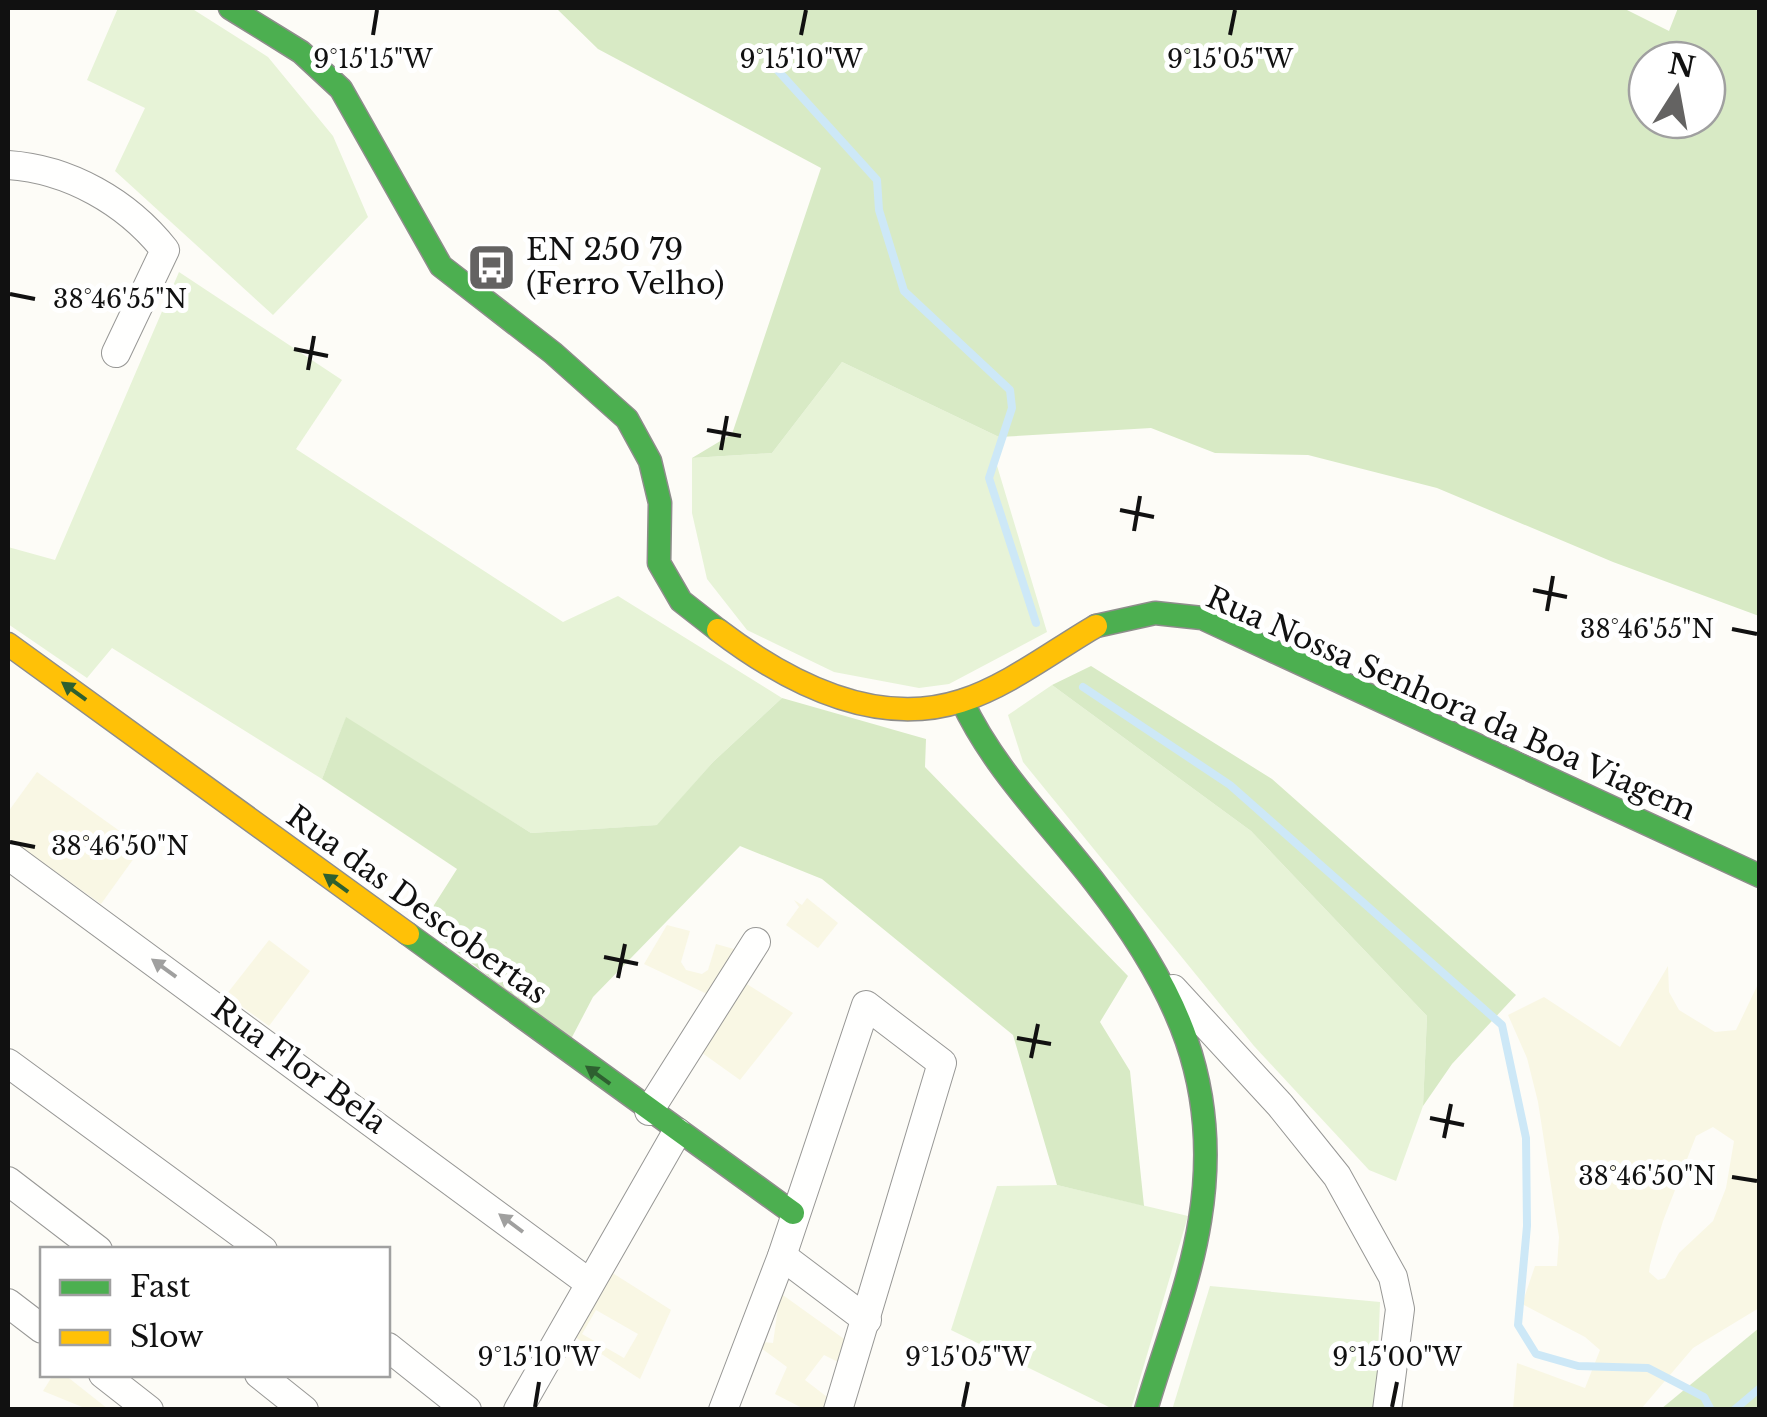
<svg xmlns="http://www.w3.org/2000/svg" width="1767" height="1417" font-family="'Libre Baskerville',serif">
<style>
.farmland{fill:#f9f7e4;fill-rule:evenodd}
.green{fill:#e7f3d7}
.forest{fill:#d8eac5;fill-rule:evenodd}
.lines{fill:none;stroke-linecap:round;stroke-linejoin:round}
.stream{stroke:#cde8f7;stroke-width:8}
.street-casing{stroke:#979795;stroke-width:30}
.fast-casing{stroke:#8e8d8b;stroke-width:25}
.slow-casing{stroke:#8e8d8b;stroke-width:25}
.street{stroke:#fffffe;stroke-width:28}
.fast{stroke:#4caf50;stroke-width:22}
.slow{stroke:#ffc107;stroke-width:22}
.oneway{fill:#2e6030}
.oneway2{fill:#a0a09f}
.ticks{fill:none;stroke:#111;stroke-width:4}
.labels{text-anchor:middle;stroke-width:10;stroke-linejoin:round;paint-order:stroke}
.poi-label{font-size:30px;fill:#111;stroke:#fff;text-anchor:start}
.street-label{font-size:30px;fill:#111;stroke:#fff}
.ticks-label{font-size:25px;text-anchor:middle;fill:#111;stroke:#fff;stroke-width:10;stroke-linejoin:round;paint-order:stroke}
</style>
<rect width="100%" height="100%" fill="#fdfcf7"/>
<g class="farmland">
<path d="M37,772L142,847L101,904L8,838V812Z"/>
<path d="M807,898L838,923L818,948L786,925L799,907L794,900L802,905Z"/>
<path d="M667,925L690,931L681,962L686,970L702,974L708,970L716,944L734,949L707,994L644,964Z"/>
<path d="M269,940L310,971L269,1026L226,995Z"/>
<path d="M1668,966L1669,992L1679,1010L1715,1032L1736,1030L1759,982V1308L1693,1348L1641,1409H1513L1517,1363L1585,1388L1600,1350L1585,1337L1522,1304L1535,1266H1557L1559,1237L1538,1102L1527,1058L1508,1015L1544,997L1620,1047ZM1713,1127L1734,1141L1726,1188L1713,1221L1679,1253L1665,1278L1658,1280L1649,1272L1650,1265L1663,1221L1696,1136Z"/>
<path d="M742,981L793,1013L740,1080L698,1050Z"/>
<path d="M611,1272L671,1310L640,1379L575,1337ZM596,1310L638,1334L624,1358L582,1334Z"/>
<path d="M780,1293L847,1341L840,1363L824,1355L805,1380L831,1400L828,1409H804L775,1394L787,1367L761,1348L763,1342L773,1343Z"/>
<path d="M53,1375H65L108,1409H87L43,1391Z"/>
</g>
<g class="green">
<path d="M118,8H191L268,57L333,136L368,217L273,315L115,171L145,108L87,80Z"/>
<path d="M179,272L342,380L296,449L563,622L618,596L782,698L713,762L658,825L531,833L346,718L322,779L112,648L87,678L8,624V547L55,560Z"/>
<path d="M842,362L999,437L995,459L1047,632L949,684L919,688L834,672L747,630L707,579L692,513V458L772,453Z"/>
<path d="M1052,685L1251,831L1427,1016L1423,1106L1396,1181L1369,1170L1254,1046L1023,762L1008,715Z"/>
<path d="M1057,1185L1188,1216L1131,1409H1113L951,1330L997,1186Z"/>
<path d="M1210,1286L1380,1302L1376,1409L1172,1410Z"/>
</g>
<g class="forest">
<path d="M556,8H1623L1669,31L1678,8H1759V616L1613,562L1437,488L1308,455L1215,453L1151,428L999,437L842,362L772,453L692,458L732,434L821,168L598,49ZM1647,60H1707V120H1647Z"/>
<path d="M1091,666L1272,779L1516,995L1452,1064L1423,1106L1427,1016L1251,831L1052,685Z"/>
<path d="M782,698L926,739L925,767L1128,976L1100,1022L1130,1071L1144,1206L1057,1185L1013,1035L822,879L740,846L593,997L570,1041L422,924L457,869L322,779L346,717L531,833L657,825L713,762Z"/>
<path d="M1759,1328V1409H1661Z"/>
</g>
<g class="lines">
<g class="stream">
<path d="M771,63L877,180L879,210L904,291L1010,390L1012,408L989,478L1036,623"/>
<path d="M1083,687L1230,785L1502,1025L1526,1138L1527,1226L1518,1325L1536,1354L1578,1366L1648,1368L1704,1397L1711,1410"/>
<path d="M1734,1410L1760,1388"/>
</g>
<defs>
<g id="street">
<path d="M8,165C69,169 127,202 165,250L116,353"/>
<path d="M8,855L588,1282"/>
<path d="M1173,989L1280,1105L1337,1176L1393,1277L1400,1309L1387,1410"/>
<path d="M8,1063L263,1250"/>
<path d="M649,1111L756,942"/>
<path d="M8,1181L98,1250"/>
<path d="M782,1256L867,1320"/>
<path d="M8,1303L42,1329"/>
<path d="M388,1347L467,1410"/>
<path d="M103,1374L149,1410"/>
<path d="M259,1374L304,1410"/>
<path d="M518,1410L677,1132"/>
<path d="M723,1410L782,1256L866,1005L942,1063L838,1410"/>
</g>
<g id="fast">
<path d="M230,8L301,52L341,89L441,266L553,353L627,419L650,461L660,503L659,563L681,601L718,630"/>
<path d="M1096,626L1155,613L1202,618L1760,876"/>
<path d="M962,701C994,770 1050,824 1096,884C1177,989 1222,1085 1200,1220C1190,1284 1164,1348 1146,1410"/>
<path d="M408,934L793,1213"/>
</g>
<g id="slow">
<path d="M718,630C785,681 874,729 961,701C1008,686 1053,651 1096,626"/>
<path d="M8,644L408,934"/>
</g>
</defs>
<use href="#street" class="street-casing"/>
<use href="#fast" class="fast-casing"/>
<use href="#slow" class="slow-casing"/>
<use href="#street" class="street"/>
<use href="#fast" class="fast"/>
<use href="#slow" class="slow"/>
</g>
<defs><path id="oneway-solid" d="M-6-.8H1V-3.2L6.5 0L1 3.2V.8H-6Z" transform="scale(2.5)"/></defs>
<g class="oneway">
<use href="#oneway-solid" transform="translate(74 691) rotate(-144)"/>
<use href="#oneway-solid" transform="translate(336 883) rotate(-144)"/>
<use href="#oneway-solid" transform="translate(598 1075) rotate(-144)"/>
</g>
<g class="oneway2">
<use href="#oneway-solid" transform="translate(164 968) rotate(-144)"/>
<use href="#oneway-solid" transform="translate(511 1223) rotate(-143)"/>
</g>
<path class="ticks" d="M373,35L377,10M801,35L806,10M1230,35L1235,10M10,294L35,299M294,349L328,356M308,370L314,336M707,430L741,436M721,450L727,416M1120,510L1154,517M1134,531L1140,496M1533,590L1567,597M1547,611L1553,576M1732,629L1757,634M10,842L35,847M604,957L638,964M618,978L625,944M1017,1038L1051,1044M1031,1058L1038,1024M1430,1118L1464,1125M1444,1138L1451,1104M1732,1177L1757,1181M535,1407L539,1382M963,1407L968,1382M1392,1407L1397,1382"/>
<defs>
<symbol id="bus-square" viewBox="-11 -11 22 22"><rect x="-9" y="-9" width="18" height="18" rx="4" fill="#646362" stroke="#fff"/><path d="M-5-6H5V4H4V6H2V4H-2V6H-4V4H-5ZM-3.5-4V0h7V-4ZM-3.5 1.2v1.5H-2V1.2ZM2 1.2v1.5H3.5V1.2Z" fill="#fff"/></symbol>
</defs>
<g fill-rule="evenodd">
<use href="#bus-square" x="464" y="240" width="55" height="55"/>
</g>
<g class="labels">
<g class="poi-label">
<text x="526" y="260">EN 250 79<tspan x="526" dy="34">(Ferro Velho)</tspan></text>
</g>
<g class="street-label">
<text transform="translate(1451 704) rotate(24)" y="10">Rua Nossa Senhora da Boa Viagem</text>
<text transform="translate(417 905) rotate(36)" y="10">Rua das Descobertas</text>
<text transform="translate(299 1066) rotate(36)" y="10">Rua Flor Bela</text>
</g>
</g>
<g class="ticks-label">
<text x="373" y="68">9°15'15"W</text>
<text x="801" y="68">9°15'10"W</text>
<text x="1230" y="68">9°15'05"W</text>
<text x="120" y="308">38°46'55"N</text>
<text x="1647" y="638">38°46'55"N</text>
<text x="120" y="855">38°46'50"N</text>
<text x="1647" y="1185">38°46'50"N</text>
<text x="539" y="1366">9°15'10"W</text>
<text x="968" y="1366">9°15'05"W</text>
<text x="1397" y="1366">9°15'00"W</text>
</g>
<rect width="1767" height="1417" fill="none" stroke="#111111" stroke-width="20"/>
<rect x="40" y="1247" width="350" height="130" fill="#ffffff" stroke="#a0a0a0" stroke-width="2.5"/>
<rect x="60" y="1280" width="50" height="15" fill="#4caf50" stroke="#a0a0a0" stroke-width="2.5"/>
<text x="130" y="1297" font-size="30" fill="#111111">Fast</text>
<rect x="60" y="1330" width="50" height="15" fill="#ffc107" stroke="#a0a0a0" stroke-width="2.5"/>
<text x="130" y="1347" font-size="30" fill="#111111">Slow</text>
<g transform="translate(1677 90) rotate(11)"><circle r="48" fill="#ffffff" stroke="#a0a0a0" stroke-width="2.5"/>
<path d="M0-8L18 38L0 25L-18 38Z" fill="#646362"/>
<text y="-15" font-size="28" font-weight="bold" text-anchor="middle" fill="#111111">N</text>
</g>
</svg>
